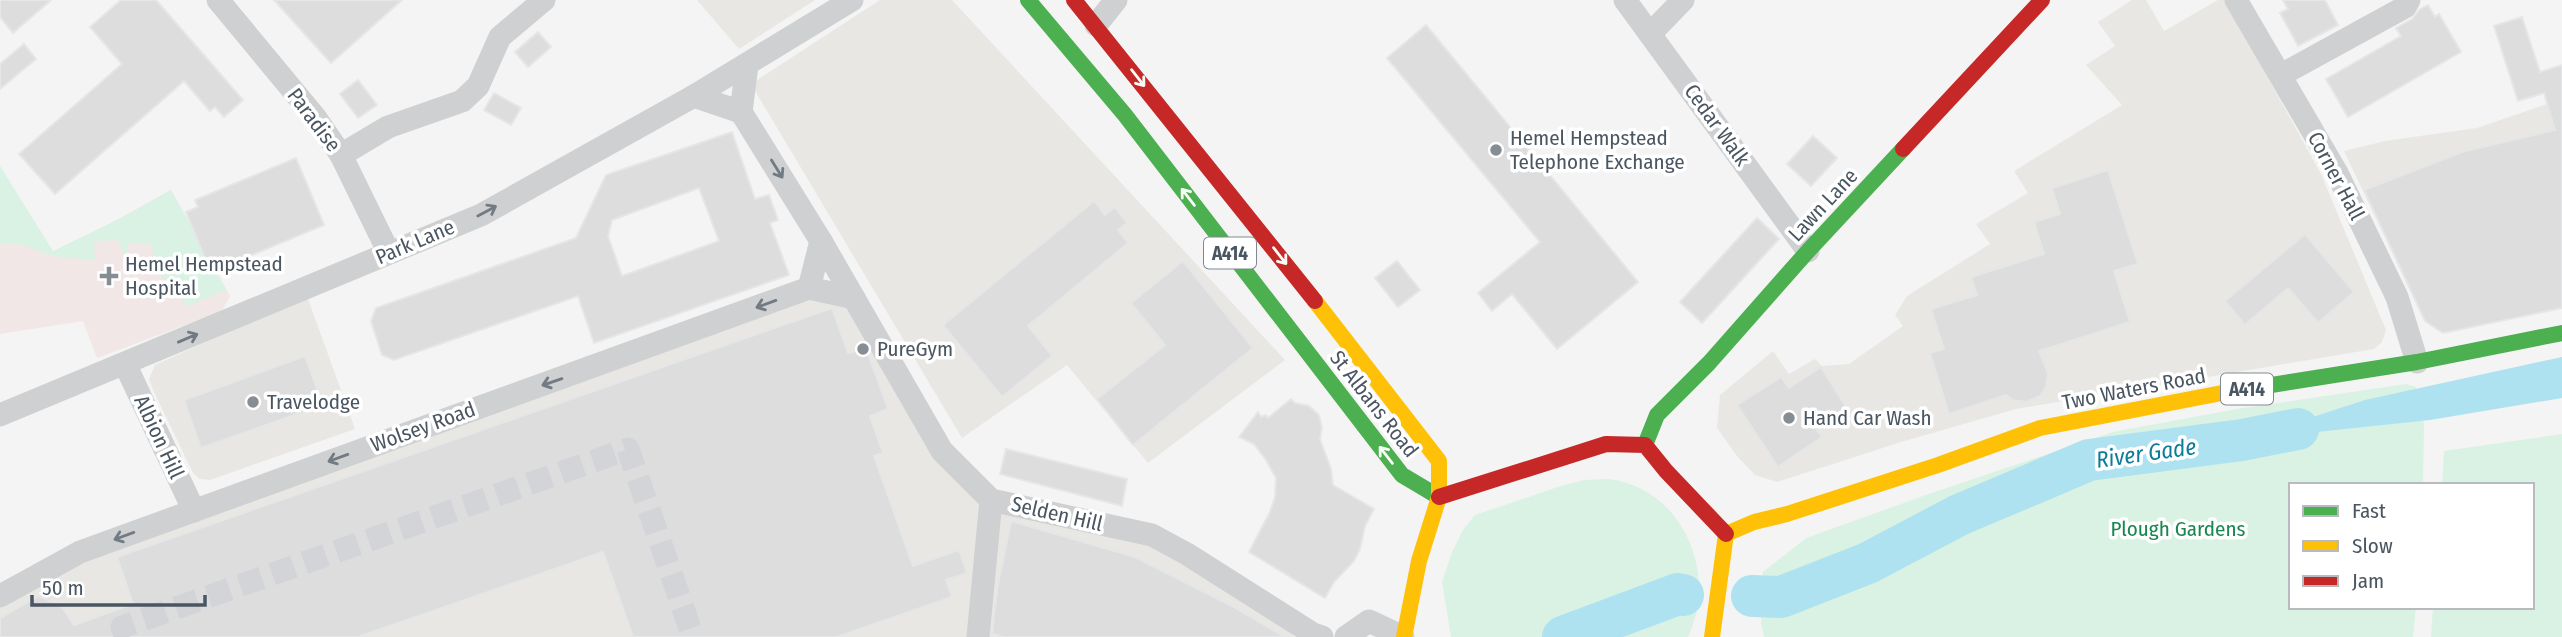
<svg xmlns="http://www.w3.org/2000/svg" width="2562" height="637" font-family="'Fira Sans Condensed',sans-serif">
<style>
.commercial{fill:#e8e7e3}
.medical{fill:#f1e7e6}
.green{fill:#d9f2e3}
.water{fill:#aee2f0}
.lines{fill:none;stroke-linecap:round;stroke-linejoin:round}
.river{stroke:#aee2f0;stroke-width:42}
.building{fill:#ddddde;stroke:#e5e6e7;stroke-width:2;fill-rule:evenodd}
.street-tunnel{stroke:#d2d4d7;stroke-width:23;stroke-dasharray:23 11;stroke-linecap:butt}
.street{stroke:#ced0d2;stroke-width:23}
.fast{stroke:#4caf50;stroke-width:16}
.slow{stroke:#ffc107;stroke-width:16}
.jam{stroke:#c62828;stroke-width:16}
.oneway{stroke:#f6fbf6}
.oneway2{stroke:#727b83}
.poi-dot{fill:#868d94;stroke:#fff;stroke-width:2.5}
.labels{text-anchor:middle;stroke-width:7;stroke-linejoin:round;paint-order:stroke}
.shield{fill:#fff;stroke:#808990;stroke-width:2}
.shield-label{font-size:19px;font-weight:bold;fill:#4a5661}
.street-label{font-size:21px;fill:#4a5661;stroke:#fff}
.poi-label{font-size:21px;fill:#4a5661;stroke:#fff;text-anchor:start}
.park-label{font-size:21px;fill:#17864f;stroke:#fff}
.water-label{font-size:23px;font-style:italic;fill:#0c7c9b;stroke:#fff}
</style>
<rect width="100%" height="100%" fill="#f4f4f4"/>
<g class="commercial">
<path d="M697,0H815L739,49Z"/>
<path d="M880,0H952L1285,360L1148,463L1067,365L962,438L751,84Z"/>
<path d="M2132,0H2146L2164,31L2218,0H2225L2321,174L2386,330L2382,342L2374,349L2016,409L1901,442L1777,482L1755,475L1737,456L1717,428L1720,395L1773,351L1789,374L1815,359L1822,366L1849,364L1903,326L1895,315L1907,296L1990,244L1976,224L2028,193L2014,171L2122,105L2086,65L2115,46L2098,22Z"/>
<path d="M2562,99V308L2443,333L2425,321L2344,151L2385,141L2477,128Z"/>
<path d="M809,288L854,298L942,451L991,499L1187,554L1295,637H0V596L80,552Z"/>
<path d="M307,296L355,429L210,480L200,479L193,473L154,392L149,379L155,365Z"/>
</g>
<path class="medical" d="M0,167L52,256L171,190L230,296L222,311L97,358L83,321L0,334Z"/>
<g class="green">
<path d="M0,166L53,251L121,218L171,190L226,290L187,306L164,278L154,272L152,244L127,243V260L118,240L94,241L95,259C82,259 68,259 55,256C35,252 21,240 0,244Z"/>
<path d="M2406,384L2416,387L2424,424L2423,485H2291V607H2416L2413,637H1764L1761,624L1763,572L1806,538L1926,495L2113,432L2237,409Z"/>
<path d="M2562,434V637H2431L2433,607H2532V485H2442L2444,451Z"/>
<path d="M1607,479C1669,485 1706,546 1698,606C1696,617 1692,627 1688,637H1451L1442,582L1452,552L1463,530L1475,515L1558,487L1584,480Z"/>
</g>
<path class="water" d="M2562,357V398L2430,420L2242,440L2365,400Z"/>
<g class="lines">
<g class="river">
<path d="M1752,596L1781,597L1868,563L1959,515L2089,460L2242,440L2298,429"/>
<path d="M1563,637L1678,594L1683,595"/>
</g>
</g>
<g class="building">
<path d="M0,0H51L13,33L0,17Z"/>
<path d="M121,0H156L243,100L224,117L215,107L210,111L184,81L55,194L19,154L122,64L90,27Z"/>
<path d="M274,0H402L331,63Z"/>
<path d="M2283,0H2325L2338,25L2298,46L2280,13L2288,9Z"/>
<path d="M2428,5L2435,17L2439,14L2461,52L2348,117L2326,79L2401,36L2396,28L2412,19L2419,10Z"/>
<path d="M2522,17L2540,72L2562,65V308L2443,333L2425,321L2364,190L2462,152L2555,130L2544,93L2518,101L2494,26Z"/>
<path d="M1426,25L1638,282L1557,349L1512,294L1492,311L1478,293L1540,242L1387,58Z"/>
<path d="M538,32L551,47L528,67L515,52Z"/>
<path d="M24,44L36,59L0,89V64Z"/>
<path d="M358,80L377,105L358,118L340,94Z"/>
<path d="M494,93L521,108L511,125L484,110Z"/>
<path d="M732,132L755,199L769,195L778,220L770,223L789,275L594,343L578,296L394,360L382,355L371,321L376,308L576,238L606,175ZM699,188L719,241L622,276L608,236L612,220Z"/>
<path d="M1813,136L1837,158L1811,186L1787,164Z"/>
<path d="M296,158L324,225L223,267L221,263L209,268L186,212L198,207L195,200Z"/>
<path d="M2108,170L2138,264L2114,271L2130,322L2039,351L2048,373L2046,387L2040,396L2026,402L2013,400L2006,395L1949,414L1930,353L1944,349L1931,309L1977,295L1971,277L2044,254L2034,222L2060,214L2052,188Z"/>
<path d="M1094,201L1105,215L1115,207L1127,223L1118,230L1128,243L1028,326L1052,356L1002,397L943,325Z"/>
<path d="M1757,218L1779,239L1702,323L1680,302Z"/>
<path d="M2305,234L2354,292L2318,323L2288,288L2245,325L2225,301Z"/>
<path d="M1183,261L1253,348L1133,445L1097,399L1165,345L1131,303Z"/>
<path d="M1397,261L1420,290L1398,307L1375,278Z"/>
<path d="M832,308L848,353L866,348L888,409L870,416L883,453L874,456L913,566L959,550L967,573L946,580L952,597L837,637H633L603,552L358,637H0V618L39,596L62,607L74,625L133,604L117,557Z"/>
<path d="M305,356L323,405L201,448L184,400Z"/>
<path d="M1821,367L1847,408L1816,429L1822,437L1778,467L1737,405L1781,377L1789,388Z"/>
<path d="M1291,399L1295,403L1309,406L1319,415L1322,428L1320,439L1331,469L1333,485L1374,509L1365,526L1360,549L1354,561L1334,582L1325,598L1249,552L1270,512L1275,497L1276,478L1266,460L1254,444L1239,437L1258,412L1261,417L1266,415L1268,418Z"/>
<path d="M1006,449L1127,479L1122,506L1000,474Z"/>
<path d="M1011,521L1135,557L1230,605L1285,637H1003L992,634L997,589Z"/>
</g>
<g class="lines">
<path class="street-tunnel" d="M126,637L122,627L628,449L693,637"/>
<g class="street">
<path d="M218,0L315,117L341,155L389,253"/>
<path d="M1625,0L1808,251"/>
<path d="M2236,0L2337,173L2397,297L2417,362"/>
<path d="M1096,25L1116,0"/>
<path d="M1650,34L1683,0"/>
<path d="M747,65L741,112L821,241L942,451L991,500L1152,535L1187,554L1313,634L1322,637"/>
<path d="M2281,75L2405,7L2409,0"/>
<path d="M694,96L741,112"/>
<path d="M341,155L388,127L462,101L478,86L500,37L544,0"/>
<path d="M809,288L821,241"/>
<path d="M125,364L194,511"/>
<path d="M0,415L481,215L694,96L852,0"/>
<path d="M0,596L80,552L809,288L854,298"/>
<path d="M978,637L991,500"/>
<path d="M1346,637L1369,621L1403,637"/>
</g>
<g class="fast">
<path d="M1028,0L1125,115L1402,475L1439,497"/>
<path d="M2227,392L2417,362L2562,333"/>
<path d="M1645,445L1657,415L1709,363L1808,251L1903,149"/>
</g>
<g class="slow">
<path d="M1315,301L1439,461V497L1419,561L1404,637"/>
<path d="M1726,534L1754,522L1787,514L1938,465L2040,428L2227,392"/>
<path d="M1712,637L1726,534"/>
</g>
<g class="jam">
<path d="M1074,0L1315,301"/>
<path d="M1903,149L2042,0"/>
<path d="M1439,497L1606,444L1645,445L1666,471L1726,534"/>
</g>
</g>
<defs><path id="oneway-shaft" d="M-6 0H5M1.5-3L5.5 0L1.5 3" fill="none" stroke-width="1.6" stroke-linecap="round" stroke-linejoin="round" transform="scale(1.75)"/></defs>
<g class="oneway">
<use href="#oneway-shaft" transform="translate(1138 78) rotate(52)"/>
<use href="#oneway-shaft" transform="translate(1188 197) rotate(-128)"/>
<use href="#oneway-shaft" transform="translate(1280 256) rotate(52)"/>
<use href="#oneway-shaft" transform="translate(1386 455) rotate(-128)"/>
</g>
<g class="oneway2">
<use href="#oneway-shaft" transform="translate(777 169) rotate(58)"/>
<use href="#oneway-shaft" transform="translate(487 211) rotate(-28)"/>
<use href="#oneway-shaft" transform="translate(766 304) rotate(160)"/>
<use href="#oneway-shaft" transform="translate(188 338) rotate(-23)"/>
<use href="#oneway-shaft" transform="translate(552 382) rotate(161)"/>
<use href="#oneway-shaft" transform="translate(338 458) rotate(160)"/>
<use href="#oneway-shaft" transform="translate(124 536) rotate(160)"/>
</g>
<g class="poi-dot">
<circle cx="1496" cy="150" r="7"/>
<path d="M105.5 265.5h7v7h7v7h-7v7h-7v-7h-7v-7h7z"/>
<circle cx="863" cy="349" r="7"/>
<circle cx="253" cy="402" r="7"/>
<circle cx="1789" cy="418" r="7"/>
</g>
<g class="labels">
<g class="shield">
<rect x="1204" y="237.5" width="52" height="31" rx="5"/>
<rect x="2221" y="373.5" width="52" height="31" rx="5"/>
</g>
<g class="shield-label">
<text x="1230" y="260">A414</text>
<text x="2247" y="396">A414</text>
</g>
<g class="street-label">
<text transform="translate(314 120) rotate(53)" y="7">Paradise</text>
<text transform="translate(1717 125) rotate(54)" y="7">Cedar Walk</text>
<text transform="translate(2336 176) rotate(62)" y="7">Corner Hall</text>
<text transform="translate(1823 205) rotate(-47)" y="7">Lawn Lane</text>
<text transform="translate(415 242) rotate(-23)" y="7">Park Lane</text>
<text transform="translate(2134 389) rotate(-11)" y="7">Two Waters Road</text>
<text transform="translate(1374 404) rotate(52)" y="7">St Albans Road</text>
<text transform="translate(423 427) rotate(-20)" y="7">Wolsey Road</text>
<text transform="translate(159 437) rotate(65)" y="7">Albion Hill</text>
<text transform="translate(1057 514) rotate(13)" y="7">Selden Hill</text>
</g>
<g class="poi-label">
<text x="1510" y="145">Hemel Hempstead<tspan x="1510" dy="24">Telephone Exchange</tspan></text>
<text x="125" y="271">Hemel Hempstead<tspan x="125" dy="24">Hospital</tspan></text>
<text x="877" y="356">PureGym</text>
<text x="267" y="409">Travelodge</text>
<text x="1803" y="425">Hand Car Wash</text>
</g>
<g class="park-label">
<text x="2178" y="536">Plough Gardens</text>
</g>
<g class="water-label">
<text transform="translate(2146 453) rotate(-8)" y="8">River Gade</text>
</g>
</g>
<rect x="2289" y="483" width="245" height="126" fill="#ffffff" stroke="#b7bbc0" stroke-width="2"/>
<rect x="2303" y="506" width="35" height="10" fill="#4caf50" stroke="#b7bbc0" stroke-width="2"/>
<text x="2352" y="518" font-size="21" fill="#4a5661">Fast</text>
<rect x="2303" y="541" width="35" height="10" fill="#ffc107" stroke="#b7bbc0" stroke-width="2"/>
<text x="2352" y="553" font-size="21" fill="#4a5661">Slow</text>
<rect x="2303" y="576" width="35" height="10" fill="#c62828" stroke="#b7bbc0" stroke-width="2"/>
<text x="2352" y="588" font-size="21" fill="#4a5661">Jam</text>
<path d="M32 595v10h173v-10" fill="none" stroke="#4a5661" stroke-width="3.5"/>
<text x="42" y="595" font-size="21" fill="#4a5661" stroke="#ffffff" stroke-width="5" paint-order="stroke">50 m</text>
</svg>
